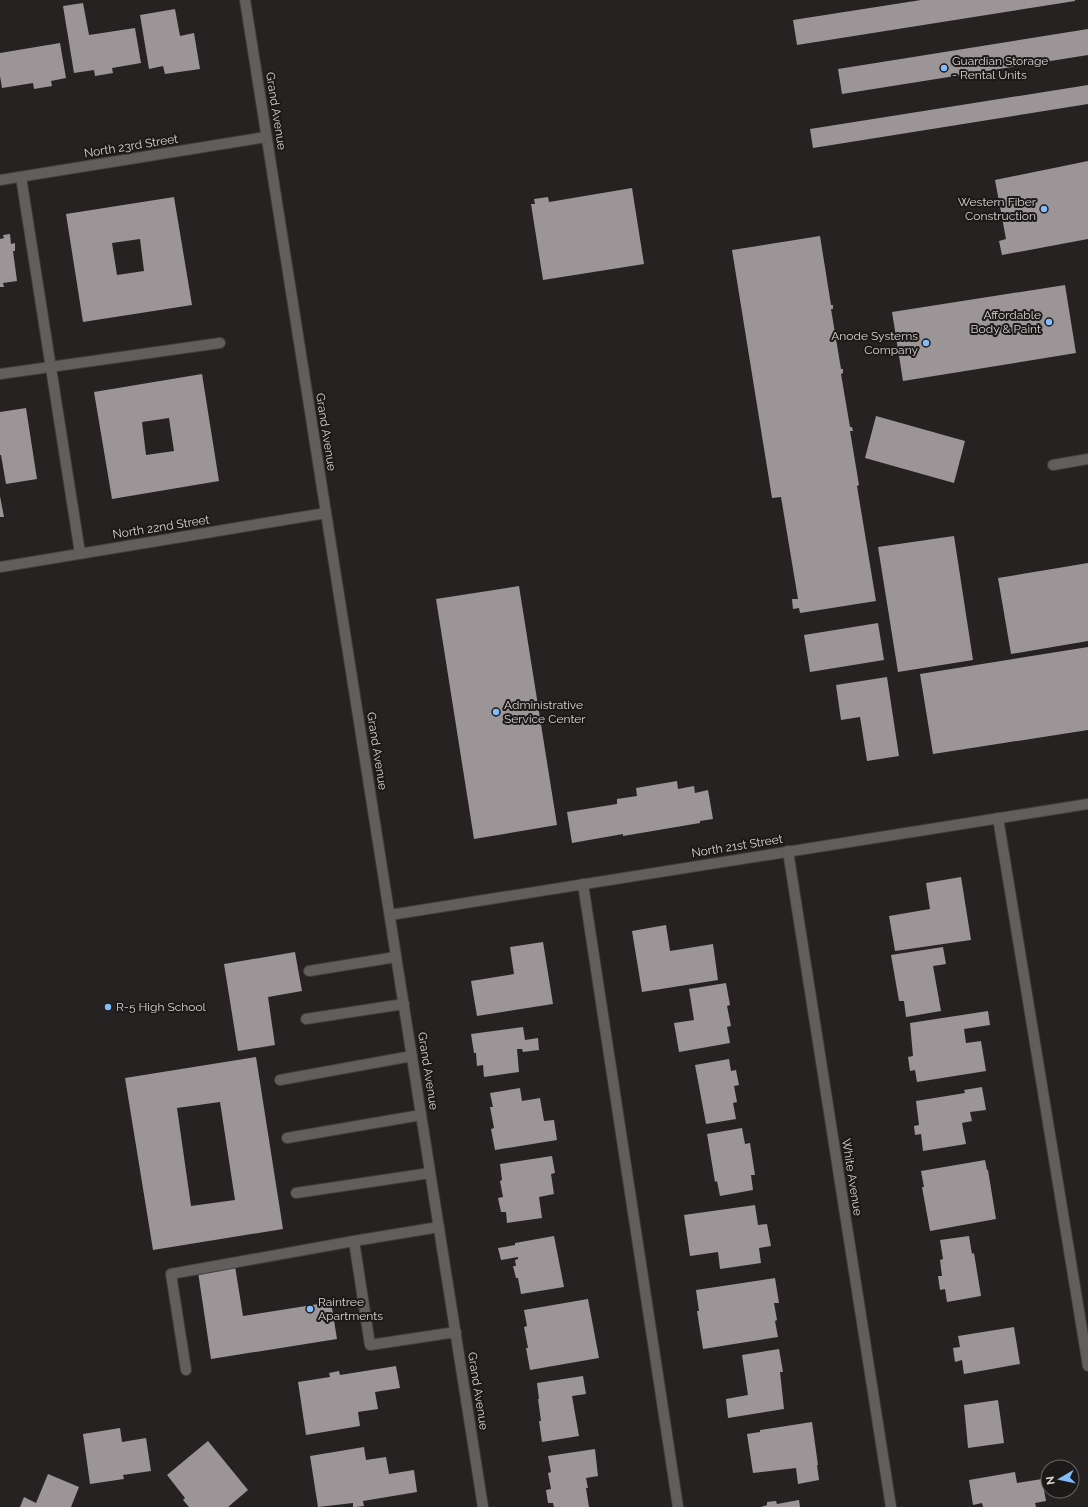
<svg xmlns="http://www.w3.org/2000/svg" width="1088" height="1507" font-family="Raleway,sans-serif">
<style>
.building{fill:#9b9597;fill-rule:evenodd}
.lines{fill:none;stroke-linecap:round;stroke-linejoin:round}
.service-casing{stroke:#433e3e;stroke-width:12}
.minor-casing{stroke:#433e3e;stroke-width:12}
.tertiary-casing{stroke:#433e3e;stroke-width:12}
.service{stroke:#615f5e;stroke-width:10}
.minor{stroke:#615f5e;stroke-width:10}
.tertiary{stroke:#615f5e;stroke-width:10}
.poi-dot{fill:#80bdfa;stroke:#1e1919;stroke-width:1.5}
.labels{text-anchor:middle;stroke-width:4;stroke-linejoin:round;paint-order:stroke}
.poi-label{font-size:12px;fill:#d7d4d4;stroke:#1e1919;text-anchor:start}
.street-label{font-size:12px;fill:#d7d4d4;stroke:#1e1919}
</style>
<rect width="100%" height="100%" fill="#272222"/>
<g class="building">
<path d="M921,0H1075V1L797,45L793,20Z"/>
<path d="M83,3L89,35L135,28L141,63L112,68L113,73L95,76L94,70L74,73L63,6Z"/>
<path d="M175,9L180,36L194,33L200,69L165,74L163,66L149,69L140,15Z"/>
<path d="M1088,29V55L842,94L838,69Z"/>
<path d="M60,43L66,78L51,81L52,86L34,89L33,83L2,88L0,76V53Z"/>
<path d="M1088,85V104L813,148L810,129Z"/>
<path d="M1088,161V239L1002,255L999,241L1006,239L995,180Z"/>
<path d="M632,188L644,264L543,280L531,204H535L534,199L548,197L549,202Z"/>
<path d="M174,197L192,305L83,322L66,214ZM140,239L144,271L117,275L112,243Z"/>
<path d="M10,234L11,244L15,243V251H13L17,281L3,283L4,287H0V239L4,238L3,235Z"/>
<path d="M820,236L831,305H833V309H831L841,369H843V373L841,374L850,427H852L853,431H850L859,485L857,486L876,601L800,613L799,608L793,609L792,599H798L781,497L772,498L732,250Z"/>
<path d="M1065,285L1076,353L903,381L892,312Z"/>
<path d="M202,374L219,481L112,499L94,392ZM169,418L174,451L146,455L142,422Z"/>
<path d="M26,408L37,479L6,484L1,455H0V412Z"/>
<path d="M876,416L965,441L954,483L865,458Z"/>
<path d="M0,496L4,517H0Z"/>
<path d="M954,536L973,660L898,672L878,547Z"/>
<path d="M1088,563V641L1011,654L998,578Z"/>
<path d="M519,586L557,825L474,839L436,599Z"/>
<path d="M878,623L884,660L810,672L804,635Z"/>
<path d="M1088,647V730L933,754L920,674Z"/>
<path d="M887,677L899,756L867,761L860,717L841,720L836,685Z"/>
<path d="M677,781L678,789L694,786L695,793L708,790L713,819L700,821V823L623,836V834L572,843L567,812L617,804V799L637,796L636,788Z"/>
<path d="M961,877L971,940L895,951L889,916L930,909L926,883Z"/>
<path d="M666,925L670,951L713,944L718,980L642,992L632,931Z"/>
<path d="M543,942L553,1004L477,1016L471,981L514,974L510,947Z"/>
<path d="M943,947L946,964L933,966L941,1011L906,1017L904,1001H899L891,955Z"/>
<path d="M295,952L302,991L268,997L275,1045L238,1051L224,964Z"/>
<path d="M726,983L730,1005L727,1006L731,1026L727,1027L730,1043L679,1052L674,1023L694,1020L689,989Z"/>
<path d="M988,1011L990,1025L964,1029L966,1043L981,1041L986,1071L917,1082L915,1070L910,1071L908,1057L913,1056L910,1023Z"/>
<path d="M523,1027L525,1040L538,1038L539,1050L523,1052L522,1049H517L519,1072L484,1077L483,1065L477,1066L476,1053H474L471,1034Z"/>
<path d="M256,1057L283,1229L153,1250L125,1078ZM220,1102L235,1200L191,1206L177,1108Z"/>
<path d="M729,1059L731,1071L736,1070L739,1085L734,1086L737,1102L733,1103L736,1119L706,1124L695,1065Z"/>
<path d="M982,1087L986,1110L970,1112L972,1121L962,1123L966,1144L923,1151L921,1134L915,1135L914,1126L919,1125L916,1101L965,1093L964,1090Z"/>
<path d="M520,1088L522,1101L540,1098L544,1121L554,1120L557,1140L495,1150L491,1129L494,1128L490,1107H493L490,1093Z"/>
<path d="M742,1128L745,1144L750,1143L755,1175H751L753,1190L720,1196L717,1181L715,1182L707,1134Z"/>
<path d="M552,1156L555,1173L551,1174L554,1194L539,1197L542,1218L507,1223L506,1212H501L498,1198L503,1197L500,1181L502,1180L500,1164Z"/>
<path d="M985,1160L987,1170H988L996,1219L930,1231L922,1187H924L921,1171Z"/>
<path d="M755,1205L758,1225L767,1224L771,1246L759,1248L761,1263L720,1269L718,1252L690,1256L684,1215Z"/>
<path d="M554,1236L564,1287L521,1294L518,1278H516L513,1266H516L515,1260L518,1259V1257L501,1260L498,1248L515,1245V1243Z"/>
<path d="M969,1236L972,1254L974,1253L981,1296L947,1302L945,1289L940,1290L938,1276H942L940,1260L943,1259L940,1240Z"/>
<path d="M235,1266L243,1316L331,1302L337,1339L211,1359L198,1272Z"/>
<path d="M775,1278L779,1303H774L777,1320L775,1321L778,1337L703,1349L697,1311H699L696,1290Z"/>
<path d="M588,1299L599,1358L530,1370L526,1348H528L524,1327L527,1326L524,1310Z"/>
<path d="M1014,1327L1020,1364L964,1374L962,1360L955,1362L953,1348L960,1347L958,1336Z"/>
<path d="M779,1349L783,1372H780L784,1409L728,1418L726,1399L748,1395L742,1355Z"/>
<path d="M396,1366L400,1388L375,1392L378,1409L358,1412L360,1426L306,1435L298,1382L330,1377L329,1373L339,1371L340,1375Z"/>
<path d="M583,1376L586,1394L572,1396L579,1436L542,1442L539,1421H541L538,1399H539L537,1383Z"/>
<path d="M998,1400L1004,1443L968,1448L964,1405Z"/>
<path d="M812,1422L818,1465H817L819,1480L798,1484L796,1468L753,1473L747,1434L760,1432V1430Z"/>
<path d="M120,1428L122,1442L146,1438L151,1471L123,1475L124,1479L90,1484L83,1434Z"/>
<path d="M208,1441L248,1490L228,1507H189L183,1500L185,1498L167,1475Z"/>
<path d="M364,1447L366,1460L386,1457L389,1474L414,1470L417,1492L363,1501L364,1506L356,1507H353V1503L318,1507L310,1456Z"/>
<path d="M595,1449L598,1476L586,1478L588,1488H586L589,1507H554L553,1503H548L546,1490L551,1489L548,1473L551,1472L548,1456Z"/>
<path d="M1015,1472L1017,1483L1042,1479L1046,1501L1035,1503L1036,1507H983L982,1503L973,1505L969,1480Z"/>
<path d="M48,1474L79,1487L71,1507H20L24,1497L36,1503Z"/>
<path d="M799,1500L800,1507H761L767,1505V1502L776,1501L777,1504Z"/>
</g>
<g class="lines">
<defs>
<g id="service">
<path d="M21,177L80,553"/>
<path d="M0,374L220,343"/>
<path d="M998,818L1088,1366"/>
<path d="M583,884L678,1507"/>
<path d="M309,971L396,957"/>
<path d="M306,1019L404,1004"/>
<path d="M280,1080L412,1056"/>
<path d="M287,1138L421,1115"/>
<path d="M296,1193L430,1173"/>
<path d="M439,1227L354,1241L370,1345L456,1332"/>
<path d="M186,1370L171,1274L354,1241"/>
</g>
<g id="minor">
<path d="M0,180L266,137"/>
<path d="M1053,465L1088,459"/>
<path d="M0,567L326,513"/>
<path d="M788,851L891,1507"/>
</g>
<g id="tertiary">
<path d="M245,0L483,1507"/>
<path d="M390,915L1088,804"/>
</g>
</defs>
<use href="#service" class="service-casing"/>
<use href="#minor" class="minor-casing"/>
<use href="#tertiary" class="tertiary-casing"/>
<use href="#service" class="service"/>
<use href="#minor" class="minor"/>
<use href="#tertiary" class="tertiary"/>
</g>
<g class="poi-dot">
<circle cx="944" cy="68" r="4"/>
<circle cx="1044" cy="209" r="4"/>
<circle cx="1049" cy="322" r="4"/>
<circle cx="926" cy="343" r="4"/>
<circle cx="496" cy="712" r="4"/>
<circle cx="108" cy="1007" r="4"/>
<circle cx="310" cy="1309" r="4"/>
</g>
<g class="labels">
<g class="poi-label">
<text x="952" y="65">Guardian Storage<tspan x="952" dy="14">- Rental Units</tspan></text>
<text x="1036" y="206" text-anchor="end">Western Fiber<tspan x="1036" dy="14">Construction</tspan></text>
<text x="1041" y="319" text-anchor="end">Affordable<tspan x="1041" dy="14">Body &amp; Paint</tspan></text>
<text x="918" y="340" text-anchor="end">Anode Systems<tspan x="918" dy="14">Company</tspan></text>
<text x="504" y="709">Administrative<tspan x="504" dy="14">Service Center</tspan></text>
<text x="116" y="1011">R-5 High School</text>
<text x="318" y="1306">Raintree<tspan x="318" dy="14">Apartments</tspan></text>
</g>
<g class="street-label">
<text transform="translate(276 111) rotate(81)" y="4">Grand Avenue</text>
<text transform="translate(131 146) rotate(-9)" y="4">North 23rd Street</text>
<text transform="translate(326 432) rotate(81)" y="4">Grand Avenue</text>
<text transform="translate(161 527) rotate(-9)" y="4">North 22nd Street</text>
<text transform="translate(377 751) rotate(81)" y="4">Grand Avenue</text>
<text transform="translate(737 846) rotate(-9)" y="4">North 21st Street</text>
<text transform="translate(428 1071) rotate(81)" y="4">Grand Avenue</text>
<text transform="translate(852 1177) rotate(81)" y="4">White Avenue</text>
<text transform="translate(478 1391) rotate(81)" y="4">Grand Avenue</text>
</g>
</g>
<g transform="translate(1060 1479) rotate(261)"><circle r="19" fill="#1e1919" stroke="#686464"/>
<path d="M0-3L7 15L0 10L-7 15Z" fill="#80bdfa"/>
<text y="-6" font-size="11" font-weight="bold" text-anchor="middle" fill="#d7d4d4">N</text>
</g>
</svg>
